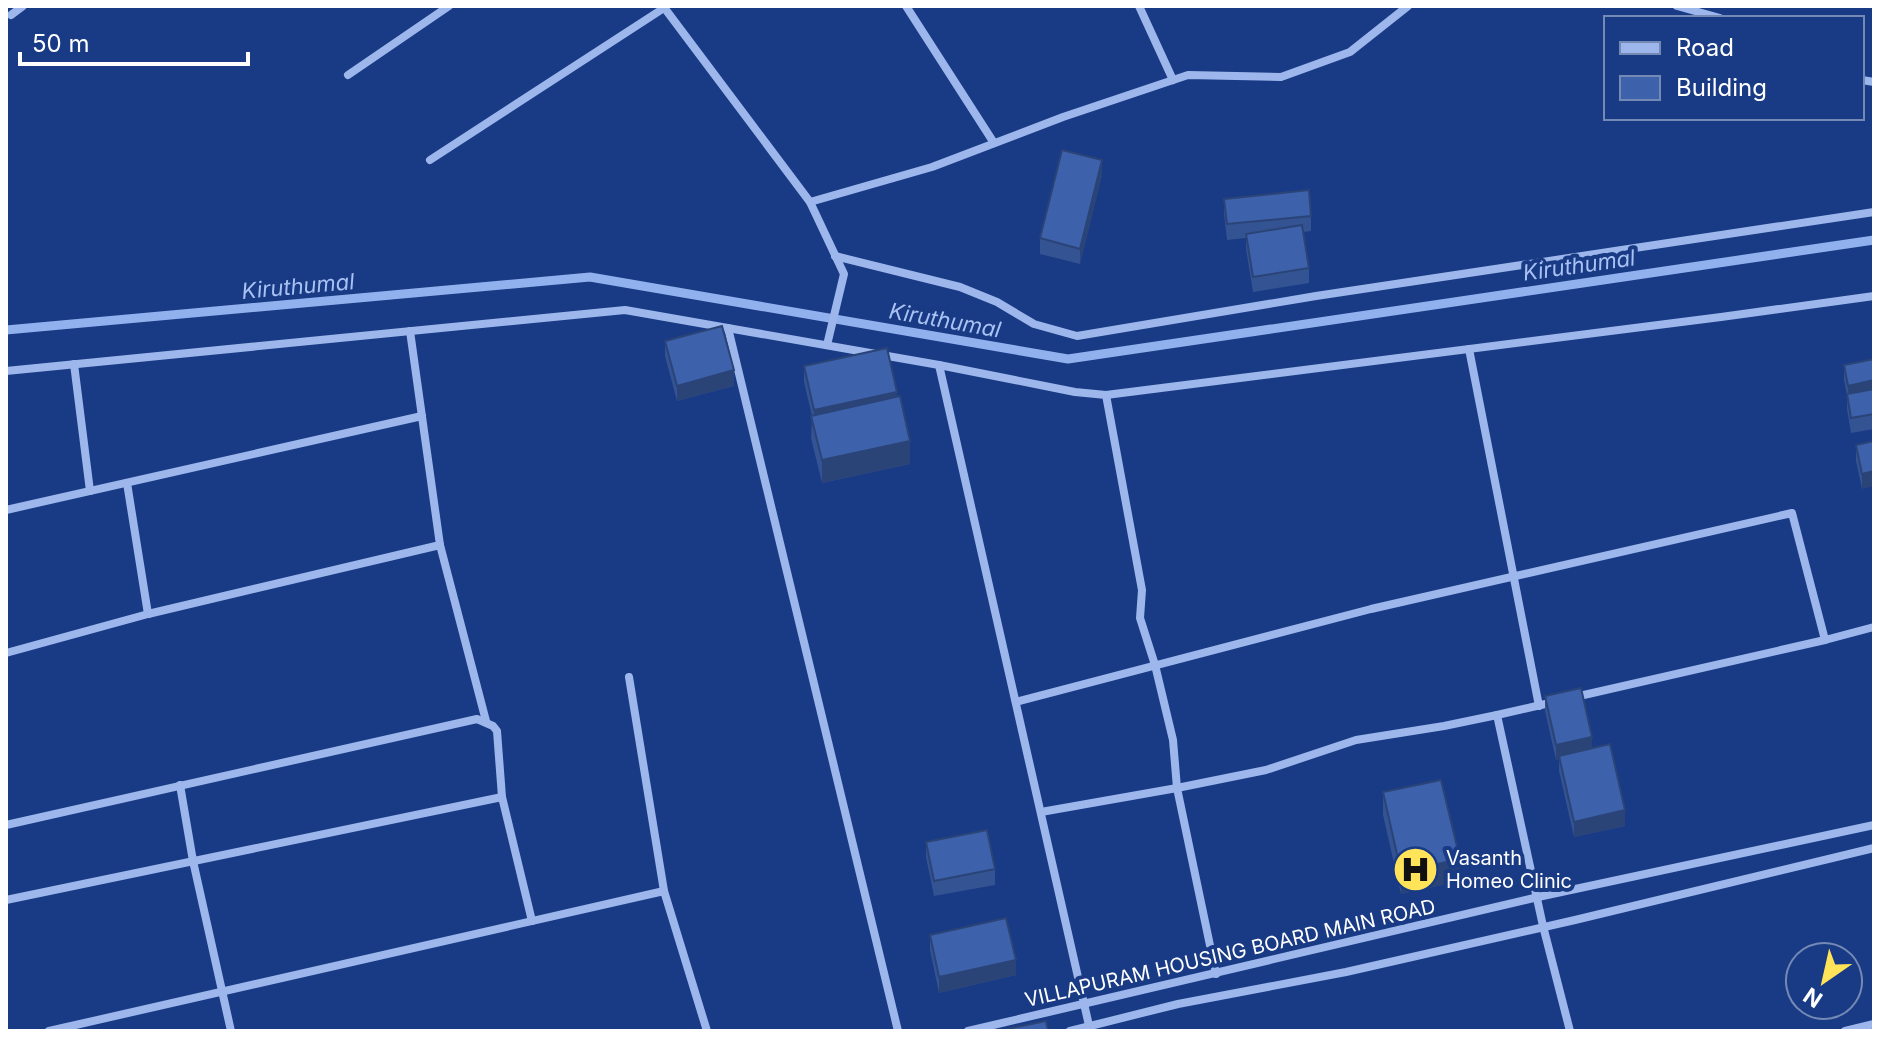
<svg xmlns="http://www.w3.org/2000/svg" width="1880" height="1037" font-family="Inter,sans-serif">
<style>
.lines{fill:none;stroke-linecap:round;stroke-linejoin:round}
.stream{stroke:#90b0ee;stroke-width:9}
.street{stroke:#9db7ec;stroke-width:8}
.wall{fill:#345393}
.shaded-wall{fill:#2b4478}
.building{fill:#3d61ab;stroke:#2b4478;stroke-width:2}
.labels{text-anchor:middle;stroke-width:8;stroke-linejoin:round;paint-order:stroke}
.poi-label{font-size:20px;fill:#fff;stroke:#193a84;text-anchor:start}
.street-label{font-size:20px;fill:#fff;stroke:#193a84}
.water-label{font-size:22px;font-style:italic;fill:#a9c2f4;stroke:#193a84}
</style>
<rect width="100%" height="100%" fill="#193a84"/>
<g class="lines">
<path class="stream" d="M6,330L590,277L1068,359L1874,240"/>
<g class="street">
<path d="M663,6L810,202L844,274L827,345"/>
<path d="M906,6L994,143"/>
<path d="M1139,6L1173,80"/>
<path d="M1677,6L1720,18"/>
<path d="M11,15L23,6"/>
<path d="M348,75L449,6"/>
<path d="M1862,80L1874,82"/>
<path d="M430,160L664,8"/>
<path d="M810,202L932,167L1063,117L1188,75L1281,77L1350,52L1408,6"/>
<path d="M835,256L960,287L997,302L1034,324L1077,336L1316,296L1874,212"/>
<path d="M728,328L898,1031"/>
<path d="M1469,349L1539,706"/>
<path d="M74,364L90,491"/>
<path d="M939,365L1090,1030"/>
<path d="M6,371L625,310L939,365L1075,392L1106,395L1721,317L1874,296"/>
<path d="M1106,395L1142,590L1140,618L1155,665L1173,740L1177,788L1216,974"/>
<path d="M127,483L148,614"/>
<path d="M6,510L422,416"/>
<path d="M440,545L486,721"/>
<path d="M6,653L148,614L440,545L410,331"/>
<path d="M629,677L664,891"/>
<path d="M1575,697L1825,640L1874,627"/>
<path d="M1016,702L1371,609L1792,513L1825,640"/>
<path d="M1554,702L1497,715L1543,926L1570,1031"/>
<path d="M180,785L193,861L231,1031"/>
<path d="M1041,812L1177,788L1266,770L1356,740L1444,726L1497,715"/>
<path d="M6,825L477,719L493,726L497,731L502,797"/>
<path d="M6,900L502,797L532,921"/>
<path d="M49,1031L664,891L707,1031"/>
<path d="M968,1031L1538,897L1874,825"/>
<path d="M1070,1031L1178,1004L1346,972L1575,920L1874,848"/>
<path d="M1845,1031L1874,1024"/>
</g>
</g>
<g class="wall">
<path d="M1102,175L1080,264L1040,254V238Z"/>
<path d="M1224,199L1311,216V231L1303,232L1309,268V283L1253,292L1246,249V238L1227,240L1224,214Z"/>
<path d="M665,341L734,386L677,401L665,356Z"/>
<path d="M1874,359V429L1851,433L1847,409V395L1844,380V365Z"/>
<path d="M804,366L897,397L910,464L822,483L811,438L812,416L804,382Z"/>
<path d="M1874,441L1862,489L1856,461V445Z"/>
<path d="M1545,696L1592,748L1625,826L1574,837L1559,771V760H1556L1545,711Z"/>
<path d="M1383,792L1460,881L1401,894L1383,815Z"/>
<path d="M926,842L995,869V885L934,896L926,857Z"/>
<path d="M930,935L1016,975L939,993L930,950Z"/>
</g>
<g class="shaded-wall">
<path d="M1102,160V175L1080,264V249Z"/>
<path d="M734,370V386L677,401V386Z"/>
<path d="M1874,380V396L1848,401V386Z"/>
<path d="M897,392V407L814,426V410Z"/>
<path d="M910,441V464L822,483V460Z"/>
<path d="M1874,471V486L1862,489V474Z"/>
<path d="M1592,737V752L1559,756V760H1556V745Z"/>
<path d="M1625,810V826L1574,837V822Z"/>
<path d="M1460,859V881L1401,894V872Z"/>
<path d="M1016,960V975L939,993V977Z"/>
</g>
<g class="building">
<path d="M1062,150L1102,160L1080,249L1040,238Z"/>
<path d="M1309,190L1311,216L1227,224L1224,199Z"/>
<path d="M1302,225L1309,268L1253,277L1246,234Z"/>
<path d="M722,326L734,370L677,386L665,341Z"/>
<path d="M887,348L897,392L814,410L804,366Z"/>
<path d="M1874,359V380L1848,386L1844,365Z"/>
<path d="M1874,389V414L1851,418L1847,394Z"/>
<path d="M900,396L910,441L822,460L811,416Z"/>
<path d="M1874,441V471L1862,474L1856,445Z"/>
<path d="M1581,688L1592,737L1556,745L1545,696Z"/>
<path d="M1610,744L1625,810L1574,822L1559,756Z"/>
<path d="M1441,780L1460,859L1401,872L1383,792Z"/>
<path d="M987,830L995,869L934,881L926,842Z"/>
<path d="M1006,918L1016,960L939,977L930,935Z"/>
<path d="M1046,1021L1048,1031H998Z"/>
</g>
<defs>
<symbol id="hospital-disc" viewBox="-11 -11 22 22"><circle r="9.5" fill="#ffe358" stroke="#193a84"/><path d="M-5-5h3v3.5h4V-5h3V5h-3V1.5h-4V5h-3Z" fill="#111"/></symbol>
</defs>
<g fill-rule="evenodd">
<use href="#hospital-disc" x="1390" y="844" width="51" height="51"/>
</g>
<g class="labels">
<g class="poi-label">
<text x="1446" y="865">Vasanth<tspan x="1446" dy="23">Homeo Clinic</tspan></text>
</g>
<g class="street-label">
<text transform="translate(1230 953) rotate(-13)" y="7">VILLAPURAM HOUSING BOARD MAIN ROAD</text>
</g>
<g class="water-label">
<text transform="translate(1579 265) rotate(-8)" y="8">Kiruthumal</text>
<text transform="translate(298 286) rotate(-5)" y="8">Kiruthumal</text>
<text transform="translate(945 320) rotate(10)" y="8">Kiruthumal</text>
</g>
</g>
<rect width="1880" height="1037" fill="none" stroke="#ffffff" stroke-width="16"/>
<rect x="1604" y="16" width="260" height="104" fill="#193a84" stroke="#7589b5" stroke-width="2"/>
<rect x="1620" y="42" width="40" height="12" fill="#9db7ec" stroke="#7589b5" stroke-width="2"/>
<text x="1676" y="56" font-size="24" fill="#ffffff">Road</text>
<rect x="1620" y="76" width="40" height="24" fill="#3d61ab" stroke="#7589b5" stroke-width="2"/>
<text x="1676" y="96" font-size="24" fill="#ffffff">Building</text>
<g transform="translate(1824 981) rotate(214)"><circle r="38" fill="#193a84" stroke="#7589b5" stroke-width="2"/>
<path d="M0-6L14 30L0 20L-14 30Z" fill="#ffe358"/>
<text y="-12" font-size="22" font-weight="bold" text-anchor="middle" fill="#ffffff">N</text>
</g>
<path d="M20 52v12h228v-12" fill="none" stroke="#ffffff" stroke-width="4"/>
<text x="32" y="52" font-size="24" fill="#ffffff" stroke="#193a84" stroke-width="6" paint-order="stroke">50 m</text>
</svg>
